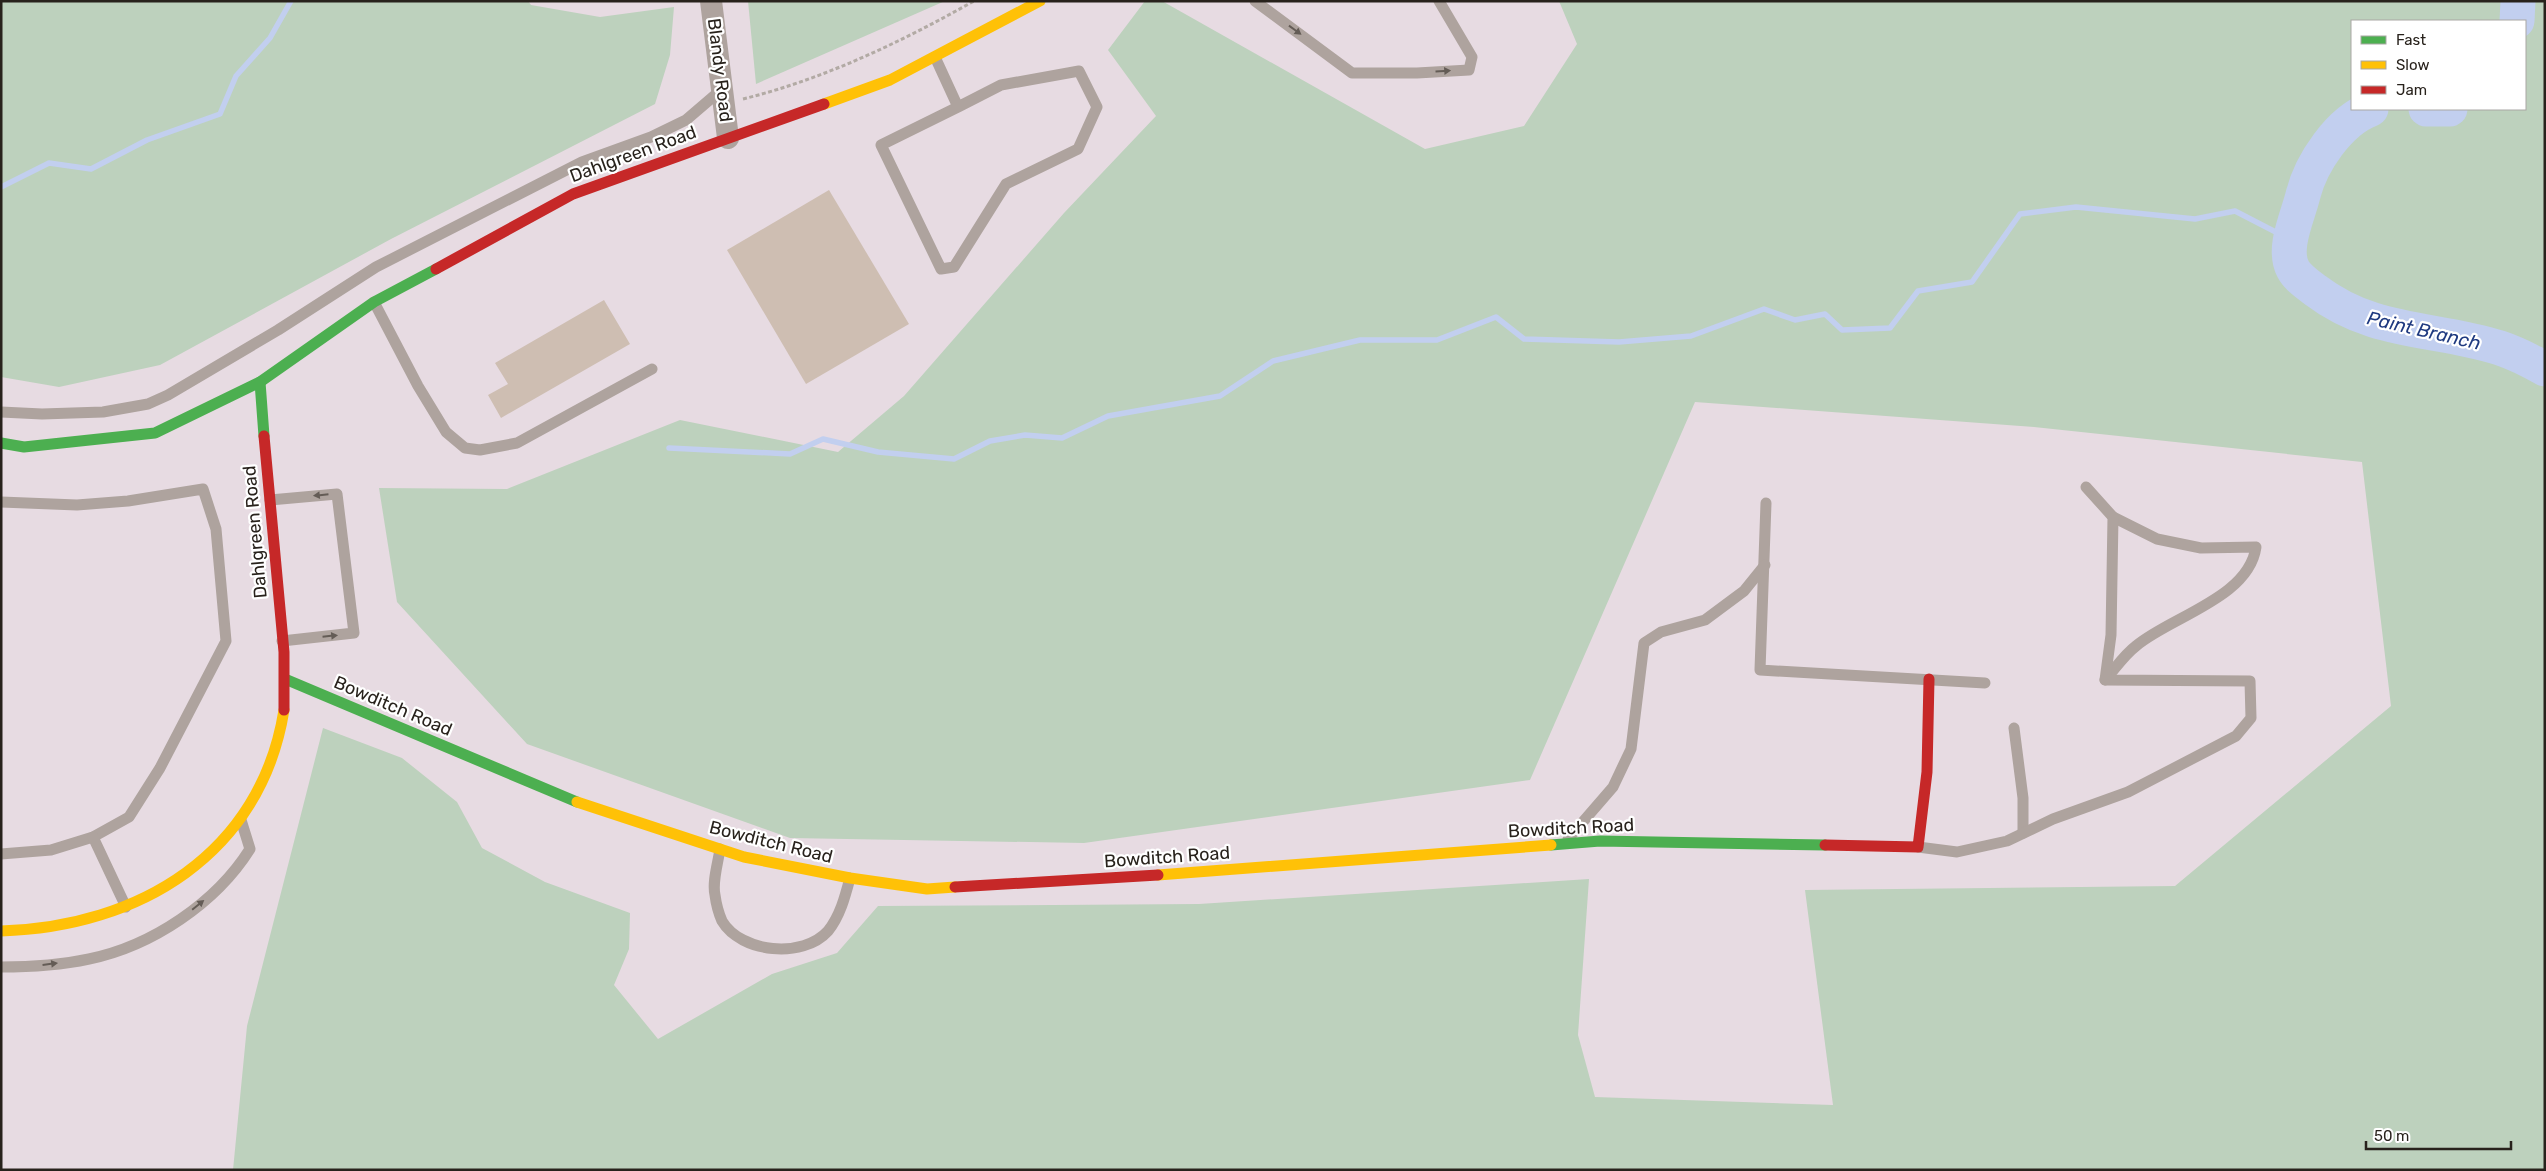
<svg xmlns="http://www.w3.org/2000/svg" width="2546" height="1171" font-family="Rubik,sans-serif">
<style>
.commercial{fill:#e7dbe2;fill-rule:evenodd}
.green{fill:#bdd1bd;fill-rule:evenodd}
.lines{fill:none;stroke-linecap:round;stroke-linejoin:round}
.stream{stroke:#c2cfef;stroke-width:5.5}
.river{stroke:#c2cfef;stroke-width:35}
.building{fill:#cebeb2}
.path{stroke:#b2aaa4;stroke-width:3;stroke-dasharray:4 2.5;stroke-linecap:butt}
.lane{stroke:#aea39e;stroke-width:11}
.street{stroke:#aea39e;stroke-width:22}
.fast{stroke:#4caf50;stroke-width:11}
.slow{stroke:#ffc107;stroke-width:11}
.jam{stroke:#c62828;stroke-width:11}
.oneway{fill:#645c56}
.labels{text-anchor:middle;stroke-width:4.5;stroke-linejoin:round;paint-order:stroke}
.street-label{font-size:18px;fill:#28221c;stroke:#fff}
.water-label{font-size:19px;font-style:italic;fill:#1f3a80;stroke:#fff}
</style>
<rect width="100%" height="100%" fill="#ebe2d9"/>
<path class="commercial" d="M1,1H2545V1170H1ZM2352,21H2525V109H2352Z"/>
<g class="green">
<path d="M1,1H528L531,5L600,17L674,7L670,55L655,104L391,239L160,365L59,387L1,377Z"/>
<path d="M748,1H945L756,84Z"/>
<path d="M1145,1H1162L1425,149L1524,126L1577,44L1559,1H2545V1170H233L247,1026L323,728L402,758L457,802L482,848L545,882L630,913L629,949L614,985L658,1039L772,974L837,953L878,906L1199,904L1589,879L1578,1035L1595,1097L1833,1105L1805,890L2175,886L2391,706L2362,462L2034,427L1695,402L1530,780L1084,843L790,838L527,744L397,602L379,488L507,489L680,420L838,452L904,396L1064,213L1156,116L1108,50ZM2352,21H2525V109H2352Z"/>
</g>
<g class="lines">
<g class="stream">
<path d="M1,187L49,163L91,169L147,140L220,114L236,76L270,38L291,1"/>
<path d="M669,448L790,454L823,439L878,452L954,459L990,441L1025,435L1062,438L1108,416L1220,396L1273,361L1360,340H1437L1496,317L1524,339L1619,342L1691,336L1764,309L1795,320L1825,314L1842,330L1890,328L1918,291L1972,282L2020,214L2076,207L2195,219L2235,211L2291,240"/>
</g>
<g class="river">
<path d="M2517,21L2518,1"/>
<path d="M2371,109C2339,121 2311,163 2303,195C2298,216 2282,248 2293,269C2297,277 2307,284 2315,290C2374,335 2434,327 2500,348C2515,353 2531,361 2545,369"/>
<path d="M2426,109H2450"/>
</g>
</g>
<g class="building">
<path d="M829,190L909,324L806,384L727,250Z"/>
<path d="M604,300L630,344L501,418L488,395L508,384L495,363Z"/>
</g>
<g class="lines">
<path class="path" d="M743,99C824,79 901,42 974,1"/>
<g class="lane">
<path d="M1255,1L1352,73H1417L1469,70L1472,57L1439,1"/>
<path d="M935,57L958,107L881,145L941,269L954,267L1006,184L1078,149L1097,107L1079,71L1001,85L958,107"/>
<path d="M374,302L418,386L446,432L465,448L480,450L517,443L652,369"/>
<path d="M1,412L42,414L103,412L148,404L168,395L278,330L376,267L582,162L651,137L686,120L721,90"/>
<path d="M270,500L337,494L354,633L282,641"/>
<path d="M1,502L77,505L128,501L203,489L216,529L226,641L160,768L129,817L93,837L51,850L1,854"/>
<path d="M1766,503L1760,670L1985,683"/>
<path d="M2105,680C2115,669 2124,655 2136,646C2170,617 2249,598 2256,547L2201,548L2157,539L2113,517"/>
<path d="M2014,728L2023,798V833"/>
<path d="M93,837L126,907"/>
<path d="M1568,839L1613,787L1631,749L1644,643L1661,632L1705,620L1744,591L1765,565"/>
<path d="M1918,847L1957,852L2007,841L2053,819L2128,792L2236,736L2251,718L2250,681L2105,680L2111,635L2113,517L2086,487"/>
<path d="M720,849C718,863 712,882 715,895C716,903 719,914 722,921C741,953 803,959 828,931C840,916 845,897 850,878"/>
<path d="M1,967C30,967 61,965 89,959C152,946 216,903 250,849L241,820"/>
</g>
<path class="street" d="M711,1L728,138"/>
<g class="fast">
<path d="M260,382L374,302L436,269"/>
<path d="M1,443L24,447L155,433L260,382L264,436"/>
<path d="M285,679L577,802"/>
<path d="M1551,845L1600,841L1825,845"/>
</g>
<g class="slow">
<path d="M824,104L890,80L1040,1"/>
<path d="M577,802L744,857L850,878L927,889L955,887"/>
<path d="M1158,875L1551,845"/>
<path d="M1,931C139,927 261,854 284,710"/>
</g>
<g class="jam">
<path d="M436,269L573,194L824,104"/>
<path d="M264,436L284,652V710"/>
<path d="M1825,845L1918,847L1927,772L1929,679"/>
<path d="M955,887L1158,875"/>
</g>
</g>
<defs><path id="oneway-solid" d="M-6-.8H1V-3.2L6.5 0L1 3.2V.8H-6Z" transform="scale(1.25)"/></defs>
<g class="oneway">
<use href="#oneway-solid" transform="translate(1295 30) rotate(36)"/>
<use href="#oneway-solid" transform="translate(1443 71) rotate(-4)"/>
<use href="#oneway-solid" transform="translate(321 495) rotate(174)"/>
<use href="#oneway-solid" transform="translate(330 636) rotate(-6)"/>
<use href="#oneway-solid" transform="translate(198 905) rotate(-39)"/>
<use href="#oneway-solid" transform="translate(50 964) rotate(-7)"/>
</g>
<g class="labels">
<g class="street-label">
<text transform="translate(720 70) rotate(83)" y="6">Blandy Road</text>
<text transform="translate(633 154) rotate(-20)" y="6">Dahlgreen Road</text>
<text transform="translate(255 532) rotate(-95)" y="6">Dahlgreen Road</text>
<text transform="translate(393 706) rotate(23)" y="6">Bowditch Road</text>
<text transform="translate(1571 828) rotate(-3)" y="6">Bowditch Road</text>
<text transform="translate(771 842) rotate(14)" y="6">Bowditch Road</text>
<text transform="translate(1167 857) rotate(-4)" y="6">Bowditch Road</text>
</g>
<g class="water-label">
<text transform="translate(2424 330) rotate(13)" y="7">Paint Branch</text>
</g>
</g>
<rect width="2546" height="1171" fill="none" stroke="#28221c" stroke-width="5"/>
<rect x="2351" y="20" width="175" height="90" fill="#ffffff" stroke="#a9a7a4"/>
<rect x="2361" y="36" width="25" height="8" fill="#4caf50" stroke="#a9a7a4"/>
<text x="2396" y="45" font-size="15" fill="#28221c">Fast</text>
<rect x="2361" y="61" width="25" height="8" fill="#ffc107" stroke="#a9a7a4"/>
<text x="2396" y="70" font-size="15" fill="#28221c">Slow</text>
<rect x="2361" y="86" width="25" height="8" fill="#c62828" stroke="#a9a7a4"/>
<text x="2396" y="95" font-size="15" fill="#28221c">Jam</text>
<path d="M2366 1141v8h145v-8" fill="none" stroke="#28221c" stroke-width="2.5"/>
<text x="2374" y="1141" font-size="15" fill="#28221c" stroke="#ffffff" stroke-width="4" paint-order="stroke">50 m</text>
</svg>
